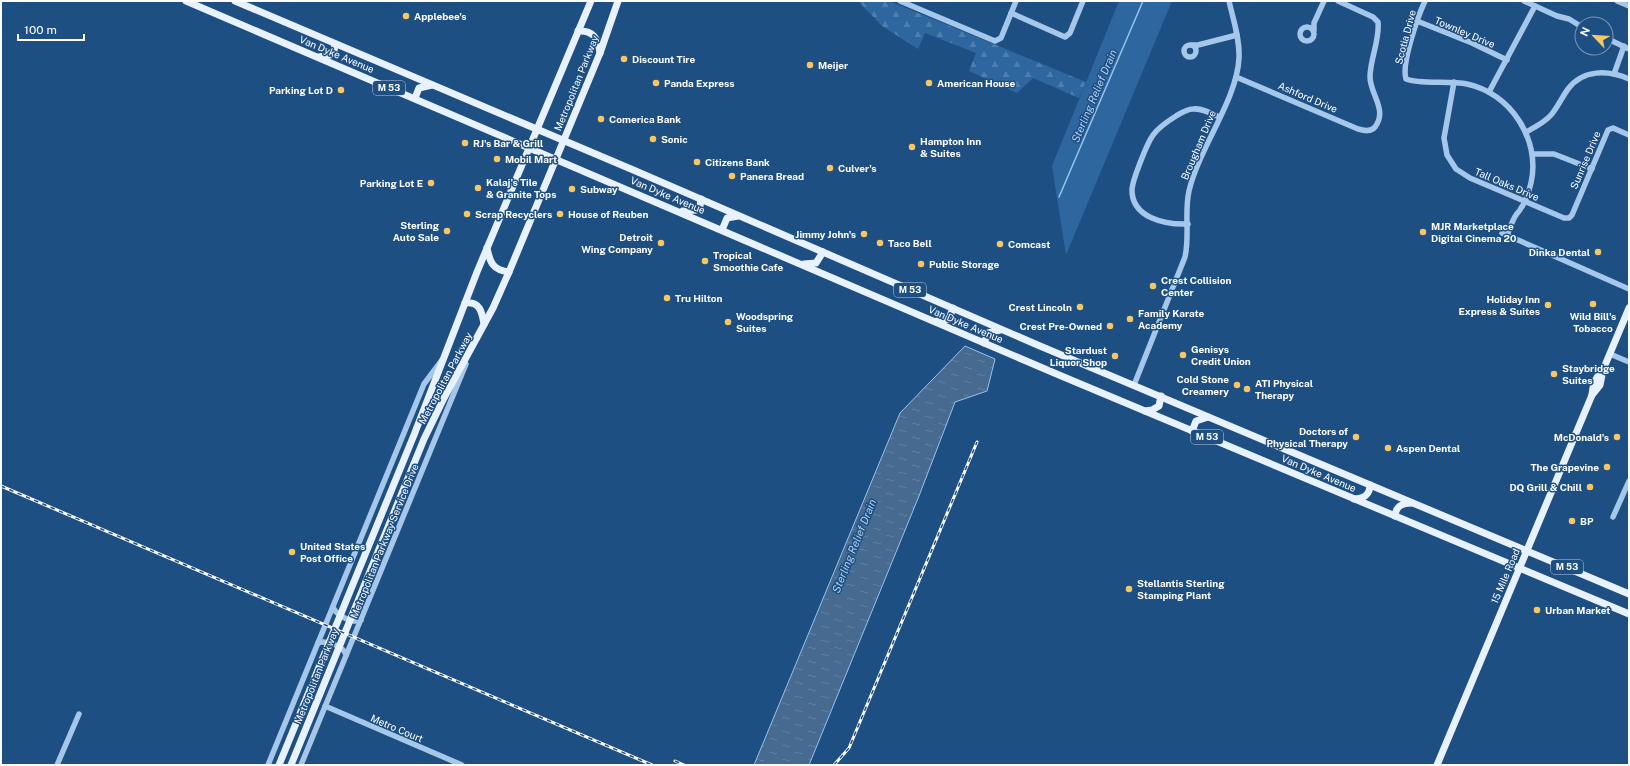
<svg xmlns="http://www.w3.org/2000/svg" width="1630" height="766" font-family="'Public Sans',sans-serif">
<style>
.grass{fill:#2e67a0}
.forest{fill:url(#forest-firs)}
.water{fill:url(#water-ripples);stroke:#98c3eb}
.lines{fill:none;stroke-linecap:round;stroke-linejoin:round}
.stream{stroke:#98c3eb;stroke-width:1.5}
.minor{stroke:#a5c7ea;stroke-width:5.5}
.major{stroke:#e8f2fe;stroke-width:7}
.rail-casing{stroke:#fff;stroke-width:3}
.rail{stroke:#1e4f83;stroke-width:1.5;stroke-dasharray:4.5;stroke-linecap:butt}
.poi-dot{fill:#f9c664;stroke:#1e4f83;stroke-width:1.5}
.labels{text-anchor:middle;stroke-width:3;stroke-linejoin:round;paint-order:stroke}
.shield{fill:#1e4f83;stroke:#bccada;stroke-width:1}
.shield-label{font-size:9px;font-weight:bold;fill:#fff}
.poi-label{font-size:10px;font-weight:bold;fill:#fff;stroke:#1e4f83;text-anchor:start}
.street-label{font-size:10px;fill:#fff;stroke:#1e4f83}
.water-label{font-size:11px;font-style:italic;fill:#b0d1f1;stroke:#1e4f83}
</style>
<defs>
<pattern id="forest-firs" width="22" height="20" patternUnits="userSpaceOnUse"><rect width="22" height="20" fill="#2e67a0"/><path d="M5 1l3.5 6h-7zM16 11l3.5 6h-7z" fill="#4d7eae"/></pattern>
<pattern id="water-ripples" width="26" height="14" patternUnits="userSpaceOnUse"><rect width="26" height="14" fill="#466a90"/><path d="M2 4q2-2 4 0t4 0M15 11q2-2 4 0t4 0" fill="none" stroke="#6280a1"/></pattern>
</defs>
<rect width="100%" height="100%" fill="#1e4f83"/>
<path class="grass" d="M1119,1H1172L1066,255L1052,166Z"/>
<path class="forest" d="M858,1H889L1086,82L1079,98L1033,78L1017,93L969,71L976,53L925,33L918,49L882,26Z"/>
<path class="water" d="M965,346L995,359L987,391L955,402L919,496L809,765H754L900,413Z"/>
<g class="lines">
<path class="stream" d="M1059,197L1143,1"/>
<g class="minor">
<path d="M900,1L995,41L1001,38L1016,1"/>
<path d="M1425,1C1418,16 1401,64 1406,79C1420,85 1450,80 1467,84C1510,93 1541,139 1531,183C1529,191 1526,202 1521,208C1520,211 1517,213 1516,215C1512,221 1510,229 1507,235"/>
<path d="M1524,1L1557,16L1569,19L1582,27"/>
<path d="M1617,1L1629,6"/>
<path d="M1011,13L1065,37L1070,33L1083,1"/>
<path d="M1417,21L1472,43L1507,60"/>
<circle cx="1307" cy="34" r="7"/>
<path d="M1314,30V23L1324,1"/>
<path d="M1606,38L1629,49"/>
<circle cx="1190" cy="51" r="6"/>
<path d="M1192,45H1198L1237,35"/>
<path d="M1614,74L1624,46"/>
<path d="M1236,77L1358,129C1365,131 1371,132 1375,127C1388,110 1370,94 1370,77C1370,59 1380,40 1378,22L1373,17L1338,1"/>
<path d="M1454,82L1444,138L1447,155L1456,169L1470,178L1564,218H1569L1572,215L1608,130L1613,128L1629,135"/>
<path d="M1489,92L1535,6"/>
<path d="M1526,132C1535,127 1544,123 1551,115C1558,107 1562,97 1568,89C1583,69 1608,70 1629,79"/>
<path d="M1532,154H1554L1592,169"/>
<path d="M1188,224C1166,225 1131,218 1132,189C1133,180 1137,171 1140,163C1150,137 1152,131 1176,116C1181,113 1187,109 1193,109C1202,108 1211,113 1219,117"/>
<path d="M1502,233L1629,289"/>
<path d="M1610,354L1629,362"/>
<path d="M1134,385L1185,257C1190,235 1184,213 1189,191C1199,148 1237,100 1239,58C1240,39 1233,19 1229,1"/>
<path d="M1613,517L1629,481"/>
<path d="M333,607C336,615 352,624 361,620"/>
<path d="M318,643C326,640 344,646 346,655"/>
<path d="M325,706L462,765"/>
<path d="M57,765L79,714"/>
<path d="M268,765L424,384L442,360"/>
<path d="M301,765L466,364"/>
</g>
<g class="major">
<path d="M186,1L1059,375L1629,614"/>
<path d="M235,1L638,172L1040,346L1629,594"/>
<path d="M578,31C593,30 598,38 600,53"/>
<path d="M319,57L330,55L334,51L335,44"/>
<path d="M415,98L419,88L432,85"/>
<path d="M683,211L696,210L700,206L701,199"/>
<path d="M722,230L727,218L738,216"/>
<path d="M487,248C490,263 493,270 509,272"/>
<path d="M804,264L816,263L823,252"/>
<path d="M465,303C480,301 482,312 484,324"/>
<path d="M937,321L949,319L953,308"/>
<path d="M984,343L988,333L1000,330"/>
<path d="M1592,395L1600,385L1603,370L1629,308"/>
<path d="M1145,411L1152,410L1159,406L1161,396"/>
<path d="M1192,431L1196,421L1208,417"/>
<path d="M1354,499C1364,499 1370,494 1370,485"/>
<path d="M1395,516C1396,506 1402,503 1412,503"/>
<path d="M279,765L414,435L477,272L591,1"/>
<path d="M291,765L424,439L444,398L493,308L509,272L600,53L618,1"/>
<path d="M1437,765L1592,395C1593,384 1595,378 1603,370"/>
</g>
<defs>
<g id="rail">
<path d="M1,486L652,765"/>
<path d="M675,761L684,765"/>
<path d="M834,765L849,748L977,442"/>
</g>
</defs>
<use href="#rail" class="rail-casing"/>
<use href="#rail" class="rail"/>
</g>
<g class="poi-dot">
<circle cx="406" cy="16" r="4"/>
<circle cx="624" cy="59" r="4"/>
<circle cx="810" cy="65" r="4"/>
<circle cx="656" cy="83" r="4"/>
<circle cx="929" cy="83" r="4"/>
<circle cx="341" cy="90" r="4"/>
<circle cx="601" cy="119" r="4"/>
<circle cx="653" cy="139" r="4"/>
<circle cx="465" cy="143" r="4"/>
<circle cx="912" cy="147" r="4"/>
<circle cx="497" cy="159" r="4"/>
<circle cx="697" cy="162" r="4"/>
<circle cx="830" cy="168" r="4"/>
<circle cx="732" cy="176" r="4"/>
<circle cx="431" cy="183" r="4"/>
<circle cx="478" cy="188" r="4"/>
<circle cx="572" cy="189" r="4"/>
<circle cx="467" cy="214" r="4"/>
<circle cx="560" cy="214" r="4"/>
<circle cx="447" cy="231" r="4"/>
<circle cx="1423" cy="232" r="4"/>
<circle cx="864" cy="234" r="4"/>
<circle cx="661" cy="243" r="4"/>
<circle cx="880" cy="243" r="4"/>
<circle cx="1000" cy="244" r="4"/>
<circle cx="1598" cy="252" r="4"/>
<circle cx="705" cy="261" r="4"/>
<circle cx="921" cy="264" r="4"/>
<circle cx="1153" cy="286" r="4"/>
<circle cx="667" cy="298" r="4"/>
<circle cx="1593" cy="304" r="4"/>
<circle cx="1548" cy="305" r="4"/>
<circle cx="1080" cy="307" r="4"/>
<circle cx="1130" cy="319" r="4"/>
<circle cx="728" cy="322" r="4"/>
<circle cx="1110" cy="326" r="4"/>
<circle cx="1183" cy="355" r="4"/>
<circle cx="1115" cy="356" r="4"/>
<circle cx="1554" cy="374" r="4"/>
<circle cx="1237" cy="385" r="4"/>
<circle cx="1247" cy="389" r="4"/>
<circle cx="1356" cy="437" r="4"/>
<circle cx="1617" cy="437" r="4"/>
<circle cx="1388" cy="448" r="4"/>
<circle cx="1607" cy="467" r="4"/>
<circle cx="1590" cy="487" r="4"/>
<circle cx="1572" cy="521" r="4"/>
<circle cx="292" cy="552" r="4"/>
<circle cx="1129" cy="589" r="4"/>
<circle cx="1537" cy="610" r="4"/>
</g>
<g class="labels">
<g class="shield">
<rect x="373" y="81" width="32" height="14" rx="3"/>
<rect x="894" y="283" width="32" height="14" rx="3"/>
<rect x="1191" y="430" width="32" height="14" rx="3"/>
<rect x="1551" y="560" width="32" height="14" rx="3"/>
</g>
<g class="shield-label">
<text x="389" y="91">M 53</text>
<text x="910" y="293">M 53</text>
<text x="1207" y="440">M 53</text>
<text x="1567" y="570">M 53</text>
</g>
<g class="poi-label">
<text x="414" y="20">Applebee's</text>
<text x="632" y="63">Discount Tire</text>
<text x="818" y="69">Meijer</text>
<text x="664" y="87">Panda Express</text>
<text x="937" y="87">American House</text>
<text x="333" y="94" text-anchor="end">Parking Lot D</text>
<text x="609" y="123">Comerica Bank</text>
<text x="661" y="143">Sonic</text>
<text x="920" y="145">Hampton Inn<tspan x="920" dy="12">&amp; Suites</tspan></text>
<text x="473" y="147">RJ's Bar &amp; Grill</text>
<text x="505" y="163">Mobil Mart</text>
<text x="705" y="166">Citizens Bank</text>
<text x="838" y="172">Culver's</text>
<text x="740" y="180">Panera Bread</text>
<text x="486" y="186">Kalaj's Tile<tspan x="486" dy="12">&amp; Granite Tops</tspan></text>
<text x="423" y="187" text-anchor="end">Parking Lot E</text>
<text x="580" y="193">Subway</text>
<text x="475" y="218">Scrap Recyclers</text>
<text x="568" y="218">House of Reuben</text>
<text x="439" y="229" text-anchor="end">Sterling<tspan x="439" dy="12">Auto Sale</tspan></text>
<text x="1431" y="230">MJR Marketplace<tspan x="1431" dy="12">Digital Cinema 20</tspan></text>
<text x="856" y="238" text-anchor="end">Jimmy John's</text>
<text x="653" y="241" text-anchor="end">Detroit<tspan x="653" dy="12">Wing Company</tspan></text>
<text x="888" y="247">Taco Bell</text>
<text x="1008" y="248">Comcast</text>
<text x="1590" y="256" text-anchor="end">Dinka Dental</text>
<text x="713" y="259">Tropical<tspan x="713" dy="12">Smoothie Cafe</tspan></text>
<text x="929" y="268">Public Storage</text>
<text x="1161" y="284">Crest Collision<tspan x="1161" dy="12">Center</tspan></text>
<text x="675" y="302">Tru Hilton</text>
<text x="1540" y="303" text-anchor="end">Holiday Inn<tspan x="1540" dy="12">Express &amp; Suites</tspan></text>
<text x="1072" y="311" text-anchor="end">Crest Lincoln</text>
<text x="1138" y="317">Family Karate<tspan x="1138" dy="12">Academy</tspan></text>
<text x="736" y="320">Woodspring<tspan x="736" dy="12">Suites</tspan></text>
<text x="1593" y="320" text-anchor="middle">Wild Bill's<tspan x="1593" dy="12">Tobacco</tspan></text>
<text x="1102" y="330" text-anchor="end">Crest Pre-Owned</text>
<text x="1191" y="353">Genisys<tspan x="1191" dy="12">Credit Union</tspan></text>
<text x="1107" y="354" text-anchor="end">Stardust<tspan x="1107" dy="12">Liquor Shop</tspan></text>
<text x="1562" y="372">Staybridge<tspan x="1562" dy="12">Suites</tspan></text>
<text x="1229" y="383" text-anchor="end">Cold Stone<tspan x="1229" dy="12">Creamery</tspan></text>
<text x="1255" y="387">ATI Physical<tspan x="1255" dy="12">Therapy</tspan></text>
<text x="1348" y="435" text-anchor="end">Doctors of<tspan x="1348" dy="12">Physical Therapy</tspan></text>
<text x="1609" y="441" text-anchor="end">McDonald's</text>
<text x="1396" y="452">Aspen Dental</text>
<text x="1599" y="471" text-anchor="end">The Grapevine</text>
<text x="1582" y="491" text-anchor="end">DQ Grill &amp; Chill</text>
<text x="1580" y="525">BP</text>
<text x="300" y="550">United States<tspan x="300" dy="12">Post Office</tspan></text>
<text x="1137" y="587">Stellantis Sterling<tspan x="1137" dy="12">Stamping Plant</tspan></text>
<text x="1545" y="614">Urban Market</text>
</g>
<g class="street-label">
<text transform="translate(1465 32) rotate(23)" y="4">Townley Drive</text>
<text transform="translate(1405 37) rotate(-75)" y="4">Scotia Drive</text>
<text transform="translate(337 54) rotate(23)" y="4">Van Dyke Avenue</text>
<text transform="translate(576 83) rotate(-68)" y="4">Metropolitan Parkway</text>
<text transform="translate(1308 97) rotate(23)" y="4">Ashford Drive</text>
<text transform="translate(1198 145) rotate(-67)" y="4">Brougham Drive</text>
<text transform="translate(1585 160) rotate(-67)" y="4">Sunrise Drive</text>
<text transform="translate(1507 184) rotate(23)" y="4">Tall Oaks Drive</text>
<text transform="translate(668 195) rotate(23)" y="4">Van Dyke Avenue</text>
<text transform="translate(966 324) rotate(23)" y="4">Van Dyke Avenue</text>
<text transform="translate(445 378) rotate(-62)" y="4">Metropolitan Parkway</text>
<text transform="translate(1319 473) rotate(23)" y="4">Van Dyke Avenue</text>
<text transform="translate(384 541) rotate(-68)" y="4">Metropolitan Parkway Service Drive</text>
<text transform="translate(1505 576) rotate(-67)" y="4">15 Mile Road</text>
<text transform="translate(316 676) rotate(-68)" y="4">Metropolitan Parkway</text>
<text transform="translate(397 728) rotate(23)" y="4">Metro Court</text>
</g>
<g class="water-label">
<text transform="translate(1094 96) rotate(-67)" y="4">Sterling Relief Drain</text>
<text transform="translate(854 546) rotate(-68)" y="4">Sterling Relief Drain</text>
</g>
</g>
<rect width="1630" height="766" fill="none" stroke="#ffffff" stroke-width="4"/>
<g transform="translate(1594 36) rotate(295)"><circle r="19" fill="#1e4f83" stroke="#7895b5"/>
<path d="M0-3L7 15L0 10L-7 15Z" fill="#f9c664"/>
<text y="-6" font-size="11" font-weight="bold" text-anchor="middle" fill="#ffffff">N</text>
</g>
<path d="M18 34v6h66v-6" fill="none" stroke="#ffffff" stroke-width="2"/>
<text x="24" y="34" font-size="12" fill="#ffffff" stroke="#1e4f83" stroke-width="3" paint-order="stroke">100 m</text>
</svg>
